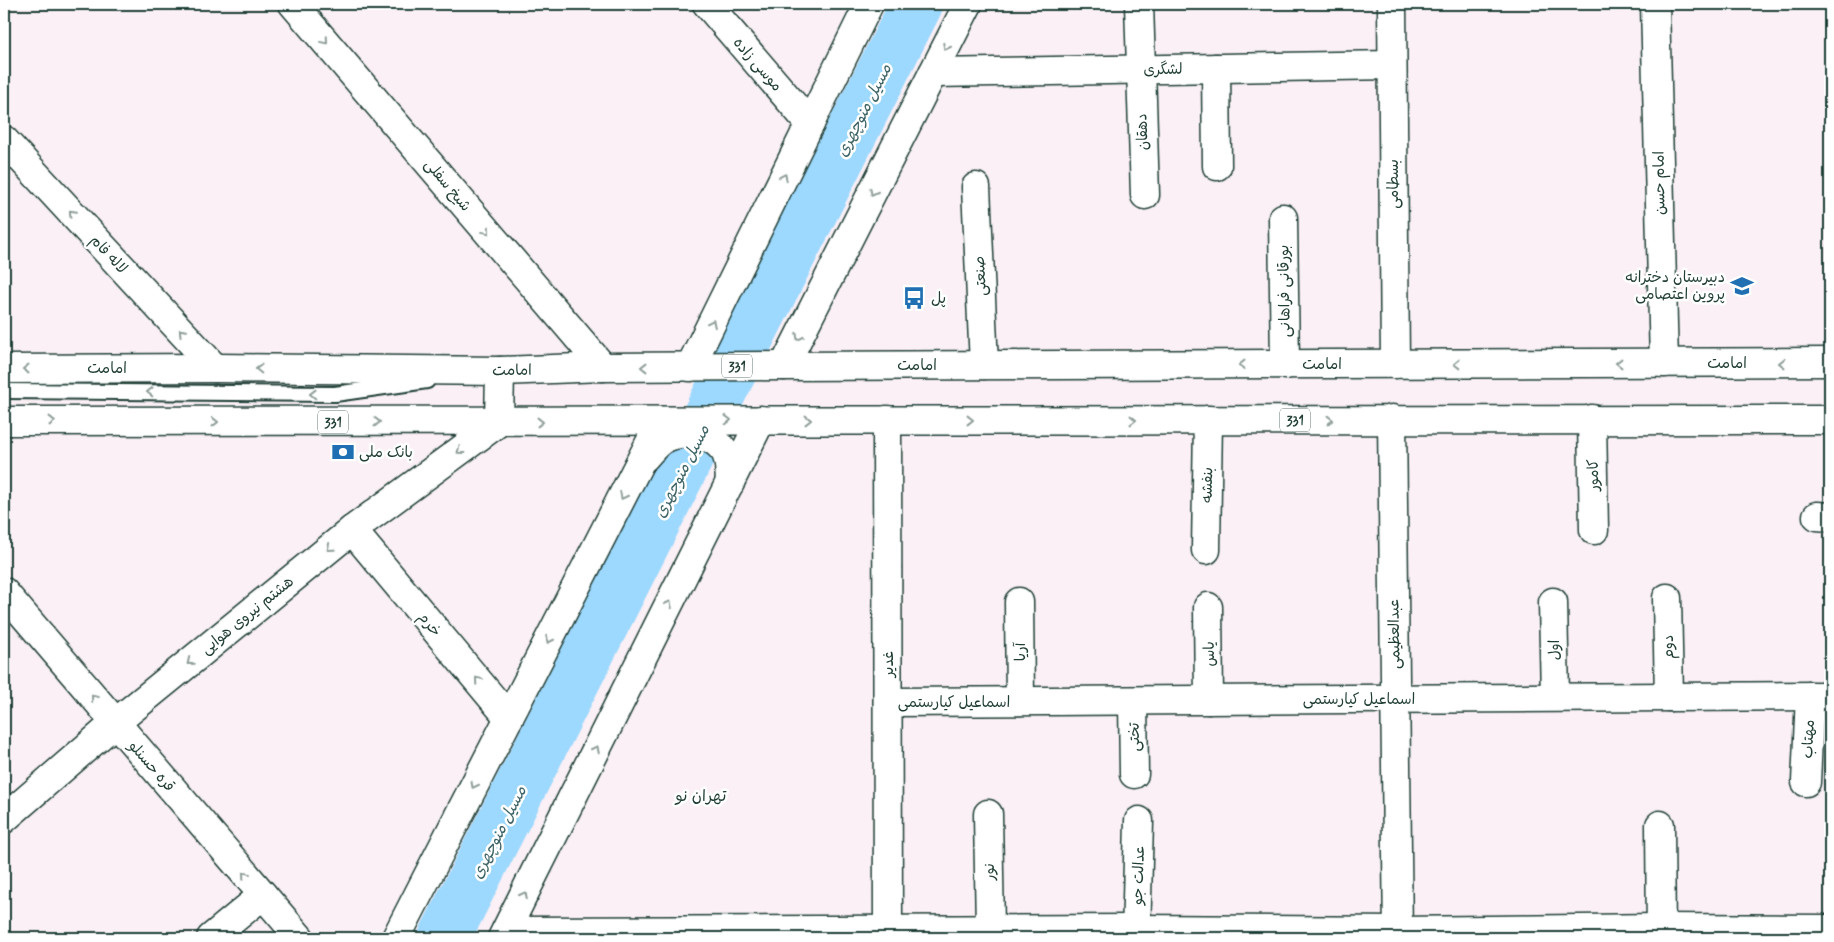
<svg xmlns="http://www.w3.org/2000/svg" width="1834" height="942" font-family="Mynerve,'Playpen Sans Arabic',sans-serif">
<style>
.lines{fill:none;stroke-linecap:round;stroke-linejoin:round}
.river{stroke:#9dd8fe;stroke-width:52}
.service-casing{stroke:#1f3d34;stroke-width:18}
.minor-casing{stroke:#1f3d34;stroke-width:31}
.secondary-casing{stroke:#1f3d34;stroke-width:31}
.primary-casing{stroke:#1f3d34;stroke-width:31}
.service{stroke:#fff;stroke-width:14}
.minor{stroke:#fff;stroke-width:28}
.secondary{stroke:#fff;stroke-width:28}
.primary{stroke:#fff;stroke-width:28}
.oneway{stroke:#8f9e9a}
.labels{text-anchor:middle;stroke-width:5;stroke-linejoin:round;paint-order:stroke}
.shield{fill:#fff;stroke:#627771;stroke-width:1}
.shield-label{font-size:14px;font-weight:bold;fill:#1f3d34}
.street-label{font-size:15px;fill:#1f3d34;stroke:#fff}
.poi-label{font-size:15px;fill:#1f3d34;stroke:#fff;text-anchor:start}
.water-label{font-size:16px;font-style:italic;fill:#3e6466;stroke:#fff}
.neighbourhood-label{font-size:16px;fill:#1f3d34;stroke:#fff}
</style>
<rect width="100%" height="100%" fill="#faf0f5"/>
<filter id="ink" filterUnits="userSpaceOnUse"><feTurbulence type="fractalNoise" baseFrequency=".02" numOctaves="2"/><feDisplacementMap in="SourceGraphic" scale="10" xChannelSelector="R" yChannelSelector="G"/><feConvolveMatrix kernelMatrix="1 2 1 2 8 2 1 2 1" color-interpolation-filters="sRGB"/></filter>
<g filter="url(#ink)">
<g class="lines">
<path class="river" d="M444,938L917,4"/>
<defs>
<path id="service" d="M4,391L335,394L427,381"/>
<g id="minor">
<path d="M293,4L603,367"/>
<path d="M707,4L810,124"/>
<path d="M1139,4L1145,195"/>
<path d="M1392,4L1395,364"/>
<path d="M1655,4L1664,363"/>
<path d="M1216,68L1217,166"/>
<path d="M933,73L1392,65"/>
<path d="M4,140L215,368"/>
<path d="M976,187L984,365"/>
<path d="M1283,218L1285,365"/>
<path d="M1392,419L1398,938"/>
<path d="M1592,419L1594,530"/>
<path d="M887,420L888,938"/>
<path d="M1817,516L1830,517"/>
<path d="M352,530L509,718"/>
<path d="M1206,550L1208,420"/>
<path d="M4,592L300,938"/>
<path d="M1667,598L1669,697"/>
<path d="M1019,602L1020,701"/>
<path d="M1553,602L1555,697"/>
<path d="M1208,607L1209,700"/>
<path d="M1133,701L1134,774"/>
<path d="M888,702L1830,696"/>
<path d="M1806,782L1810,696"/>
<path d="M988,814L990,930"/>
<path d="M4,819L115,723L352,530L499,422"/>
<path d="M1660,825L1661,938"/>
<path d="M506,931L1136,929L1398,931L1661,928L1830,929"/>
<path d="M211,938L263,895"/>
<path d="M1136,938L1139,821"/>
</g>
<g id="secondary">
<path d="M784,366L968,4"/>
<path d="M690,367L869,4"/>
<path d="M645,457C650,451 656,444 662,440C681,429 709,432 723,449C731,458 729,472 730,483"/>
<path d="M396,938L661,421"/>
<path d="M502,938L761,420"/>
</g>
<g id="primary">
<path d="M4,369L215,368L500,371L603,367L784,366L1830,362"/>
<path d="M4,421L1830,420"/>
<path d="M499,422L500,371"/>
</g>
</defs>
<use href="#service" class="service-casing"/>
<use href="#minor" class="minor-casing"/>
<use href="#secondary" class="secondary-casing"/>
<use href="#primary" class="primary-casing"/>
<use href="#service" class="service"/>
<use href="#minor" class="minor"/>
<use href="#secondary" class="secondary"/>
<use href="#primary" class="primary"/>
</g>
<defs><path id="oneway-chevron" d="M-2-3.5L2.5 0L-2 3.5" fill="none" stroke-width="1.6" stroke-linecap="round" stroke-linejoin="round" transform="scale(1.25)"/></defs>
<g class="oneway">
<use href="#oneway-chevron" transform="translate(325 41) rotate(50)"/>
<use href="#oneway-chevron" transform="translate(946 47) rotate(117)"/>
<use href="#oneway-chevron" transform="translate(784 177) rotate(-64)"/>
<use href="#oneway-chevron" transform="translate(873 192) rotate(117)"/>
<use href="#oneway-chevron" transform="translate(72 213) rotate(-133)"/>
<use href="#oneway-chevron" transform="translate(487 231) rotate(50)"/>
<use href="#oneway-chevron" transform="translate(712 323) rotate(-64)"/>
<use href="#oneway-chevron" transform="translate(182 332) rotate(-133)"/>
<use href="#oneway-chevron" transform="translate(799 337) rotate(117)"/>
<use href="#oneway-chevron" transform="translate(1619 363) rotate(180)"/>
<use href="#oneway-chevron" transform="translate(1782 363) rotate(180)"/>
<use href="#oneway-chevron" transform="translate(1457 364) rotate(180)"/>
<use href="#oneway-chevron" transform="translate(1242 365) rotate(180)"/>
<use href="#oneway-chevron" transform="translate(644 367) rotate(180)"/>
<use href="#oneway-chevron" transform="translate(26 369) rotate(180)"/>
<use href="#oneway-chevron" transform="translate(259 369) rotate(-179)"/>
<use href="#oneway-chevron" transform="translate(150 392) rotate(-179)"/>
<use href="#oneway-chevron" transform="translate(313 394) rotate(-179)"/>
<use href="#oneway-chevron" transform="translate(728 420) rotate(-1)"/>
<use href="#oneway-chevron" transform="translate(808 420)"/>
<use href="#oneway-chevron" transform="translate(970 420)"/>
<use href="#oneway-chevron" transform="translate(1133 420)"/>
<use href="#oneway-chevron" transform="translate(1330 420)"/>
<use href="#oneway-chevron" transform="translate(52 421)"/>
<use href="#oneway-chevron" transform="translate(215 422)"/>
<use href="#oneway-chevron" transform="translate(377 422)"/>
<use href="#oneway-chevron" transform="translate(540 422)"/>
<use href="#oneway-chevron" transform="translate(460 451) rotate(144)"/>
<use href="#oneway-chevron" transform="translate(623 496) rotate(117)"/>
<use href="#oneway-chevron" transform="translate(330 548) rotate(141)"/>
<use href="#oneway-chevron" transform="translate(669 604) rotate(-63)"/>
<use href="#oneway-chevron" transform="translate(549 640) rotate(117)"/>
<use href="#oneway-chevron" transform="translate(190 662) rotate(141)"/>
<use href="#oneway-chevron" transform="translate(478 680) rotate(-130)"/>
<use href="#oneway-chevron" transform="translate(94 698) rotate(-130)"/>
<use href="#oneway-chevron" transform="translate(596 749) rotate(-63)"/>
<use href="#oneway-chevron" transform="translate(474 785) rotate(117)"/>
<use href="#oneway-chevron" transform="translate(245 875) rotate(-131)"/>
<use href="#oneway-chevron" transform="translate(524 895) rotate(-63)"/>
</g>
</g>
<defs>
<symbol id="school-bare" viewBox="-9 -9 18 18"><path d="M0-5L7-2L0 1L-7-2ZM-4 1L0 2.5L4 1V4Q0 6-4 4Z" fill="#1f6fb2" stroke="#fff" stroke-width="2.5" paint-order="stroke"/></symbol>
<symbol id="bus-bare" viewBox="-9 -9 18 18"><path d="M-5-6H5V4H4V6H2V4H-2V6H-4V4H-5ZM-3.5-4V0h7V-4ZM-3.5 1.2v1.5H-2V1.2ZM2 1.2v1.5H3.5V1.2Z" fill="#1f6fb2" stroke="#fff" stroke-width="2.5" paint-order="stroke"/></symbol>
<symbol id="bank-bare" viewBox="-9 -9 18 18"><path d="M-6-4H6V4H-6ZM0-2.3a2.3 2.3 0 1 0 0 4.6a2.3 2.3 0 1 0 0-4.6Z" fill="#1f6fb2" stroke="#fff" stroke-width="2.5" paint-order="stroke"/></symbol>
</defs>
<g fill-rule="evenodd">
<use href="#school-bare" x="1726" y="270" width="32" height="32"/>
<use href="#bus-bare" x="898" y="282" width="32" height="32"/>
<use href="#bank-bare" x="327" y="436" width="32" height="32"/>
</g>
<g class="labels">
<g class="shield">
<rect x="722" y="354.5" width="30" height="23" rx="4"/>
<rect x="1280" y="408.5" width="30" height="23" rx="4"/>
<rect x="318" y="410.5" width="30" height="23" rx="4"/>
</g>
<g class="shield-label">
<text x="737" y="371">331</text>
<text x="1295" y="425">331</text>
<text x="333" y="427">331</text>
</g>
<g class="street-label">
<text transform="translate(758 64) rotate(49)" y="5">موسی زاده</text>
<text transform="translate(1163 69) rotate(-1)" y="5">لشگری</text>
<text transform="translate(1142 132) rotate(-92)" y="5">دهقان</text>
<text transform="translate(1659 183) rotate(-91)" y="5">امام حسن</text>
<text transform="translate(1393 184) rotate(-90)" y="5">بسطامی</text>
<text transform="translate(448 185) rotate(50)" y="5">شیخ سفلی</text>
<text transform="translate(109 254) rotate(47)" y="5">لاله فام</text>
<text transform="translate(980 276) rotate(-93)" y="5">صنعتی</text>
<text transform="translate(1284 291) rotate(-91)" y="5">بورقانی فراهانی</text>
<text x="1727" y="368">امامت</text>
<text x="1322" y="369">امامت</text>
<text x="917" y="370">امامت</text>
<text x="107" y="373">امامت</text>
<text transform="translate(512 370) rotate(-1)" y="5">امامت</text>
<text transform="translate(1593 475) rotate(-91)" y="5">کامور</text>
<text transform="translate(1207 485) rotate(-89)" y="5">بنفشه</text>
<text transform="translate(247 615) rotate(-39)" y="5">هشتم نیروی هوایی</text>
<text transform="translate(430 624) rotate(50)" y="5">خرم</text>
<text transform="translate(1394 634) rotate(-91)" y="5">عبدالعظیمی</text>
<text transform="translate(1668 647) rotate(-91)" y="5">دوم</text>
<text transform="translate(1554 650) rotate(-91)" y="5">اول</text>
<text transform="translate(1020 652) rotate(-91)" y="5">آریا</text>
<text transform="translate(1209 654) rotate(-91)" y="5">یاس</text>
<text transform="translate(888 664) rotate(-90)" y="5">غدیر</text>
<text x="1359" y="704">اسماعیل کیارستمی</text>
<text x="954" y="707">اسماعیل کیارستمی</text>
<text transform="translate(1134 737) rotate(-91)" y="5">تختی</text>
<text transform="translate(1808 739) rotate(-87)" y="5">مهتاب</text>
<text transform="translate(152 766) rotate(49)" y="5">قره حسنلو</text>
<text transform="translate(989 872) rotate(-91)" y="5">نور</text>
<text transform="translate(1138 875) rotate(-88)" y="5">عدالت جو</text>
</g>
<g class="poi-label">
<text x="1725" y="282" text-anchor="end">دبیرستان دخترانه<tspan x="1725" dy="17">پروین اعتصامی</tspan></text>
<text x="931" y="303">پل</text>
<text x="359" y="457">بانک ملی</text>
</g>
<g class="water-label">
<text transform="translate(863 110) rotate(-63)" y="6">مسیل منوچهری</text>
<text transform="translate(681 471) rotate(-63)" y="6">مسیل منوچهری</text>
<text transform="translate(498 832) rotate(-63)" y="6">مسیل منوچهری</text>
</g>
<g class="neighbourhood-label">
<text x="701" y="801">تهران نو</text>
</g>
</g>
<rect width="1834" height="942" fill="none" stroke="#fff" stroke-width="20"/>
<rect x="10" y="10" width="1814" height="922" fill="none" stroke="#1f3d34" stroke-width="2" filter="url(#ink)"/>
</svg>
